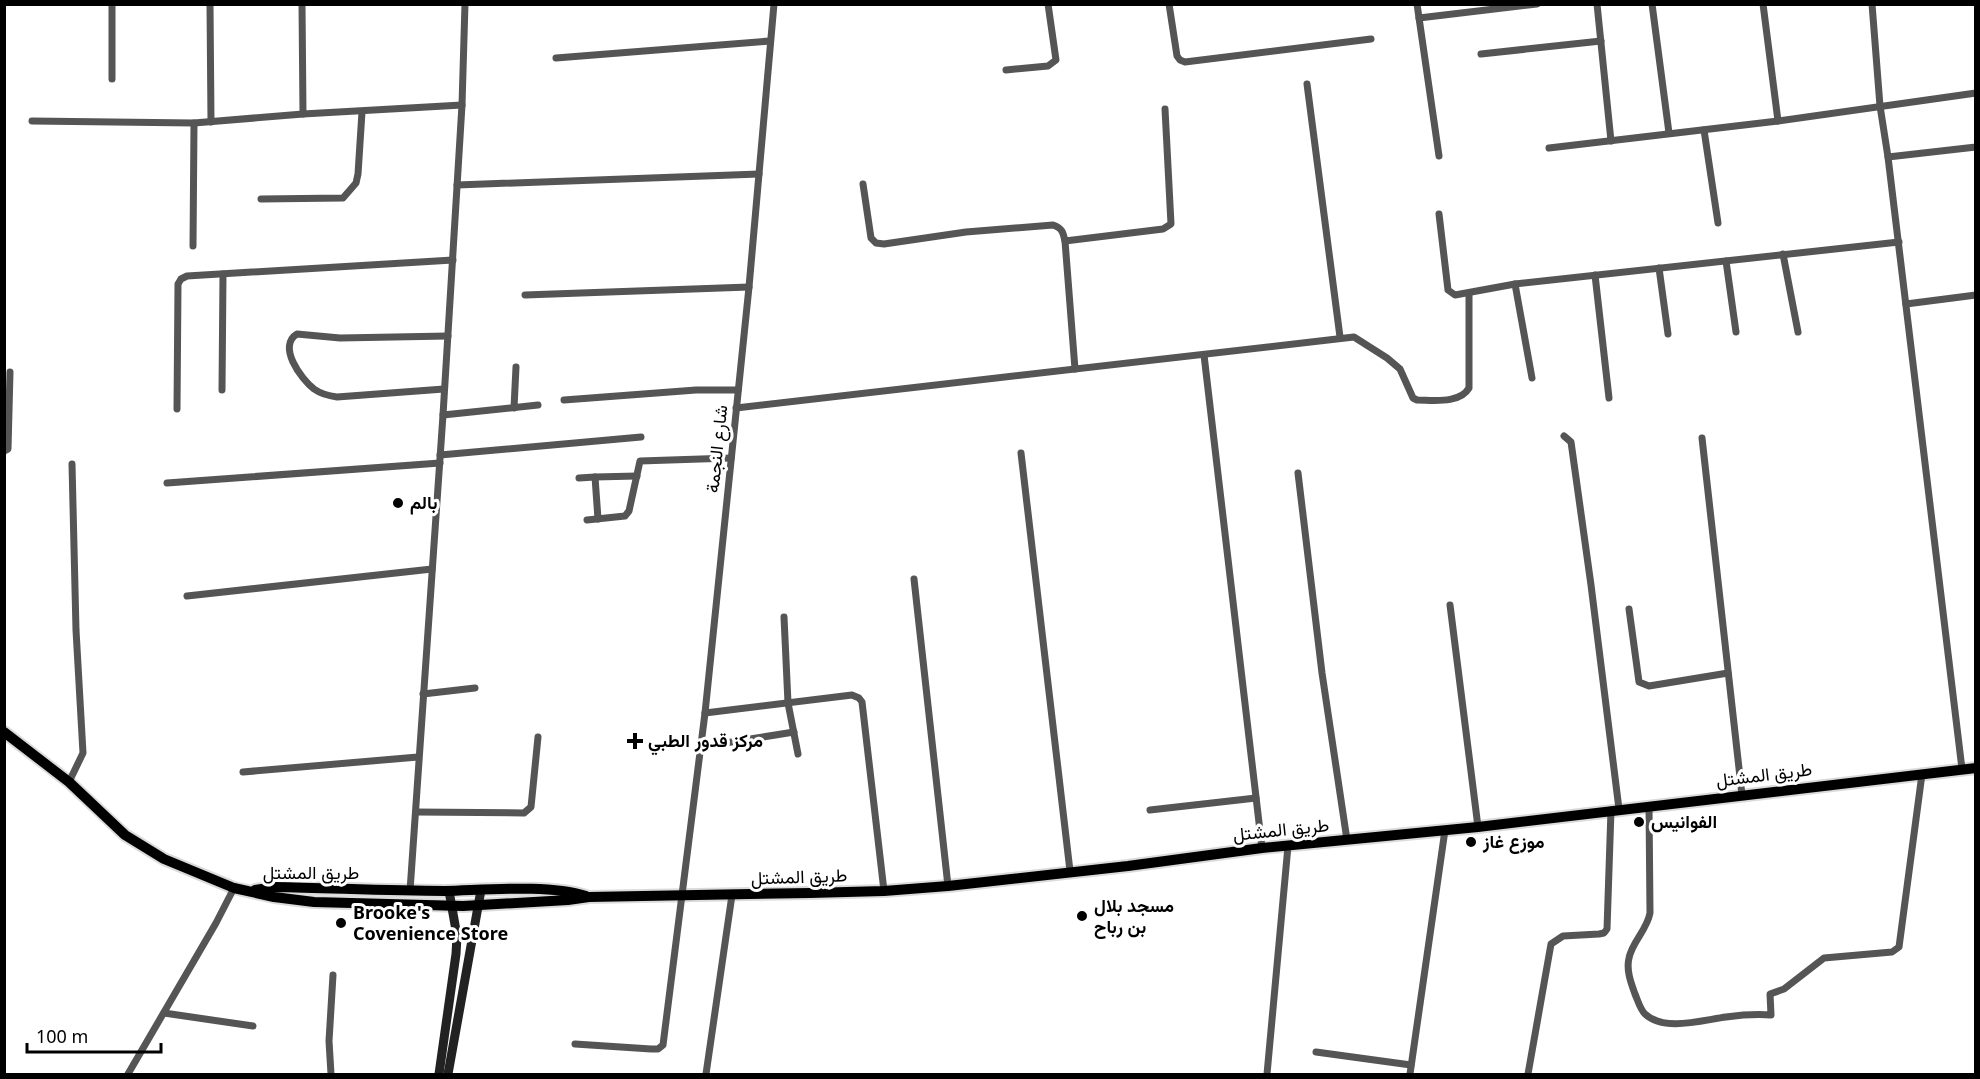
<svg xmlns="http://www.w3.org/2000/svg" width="1980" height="1079" font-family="'Noto Sans',Vazirmatn,sans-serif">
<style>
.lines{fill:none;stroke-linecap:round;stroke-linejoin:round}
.primary-casing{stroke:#dbdbdb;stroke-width:14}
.minor{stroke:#555;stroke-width:7}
.secondary{stroke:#222;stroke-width:9}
.primary{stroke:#000;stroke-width:10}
.poi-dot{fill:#000;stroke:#fff;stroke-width:2}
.labels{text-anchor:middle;stroke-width:6;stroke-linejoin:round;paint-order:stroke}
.street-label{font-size:18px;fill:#000;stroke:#fff}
.poi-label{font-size:18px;font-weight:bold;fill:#000;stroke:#fff;text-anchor:start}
</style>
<rect width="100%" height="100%" fill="#fff"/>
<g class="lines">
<defs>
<g id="primary">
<path d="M4,732L69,782L125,835L164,859L234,888L274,897L314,902L463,906L568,900L589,897L810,893L884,891L948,886L1128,866L1262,848L1478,827L1976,768"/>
<path d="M255,890L275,887C332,888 388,891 445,891C486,890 548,884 586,896"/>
</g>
</defs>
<use href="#primary" class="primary-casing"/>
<g class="minor">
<path d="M210,4L211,122"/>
<path d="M302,4L303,114"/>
<path d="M1169,4L1177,56L1180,60L1185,62L1371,39"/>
<path d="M1417,4L1439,156"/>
<path d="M1597,4L1611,141"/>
<path d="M1652,4L1669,133"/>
<path d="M1763,4L1778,121"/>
<path d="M1872,4L1880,106L1888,157L1962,769"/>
<path d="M1419,18L1537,4"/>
<path d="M1481,54L1601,41"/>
<path d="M556,58L770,41"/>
<path d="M1006,70L1048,66L1056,60L1048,4"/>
<path d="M112,79V4"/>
<path d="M1307,84L1340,337"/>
<path d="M32,121L194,123L303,114L462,105"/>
<path d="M1704,130L1718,223"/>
<path d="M1549,148L1778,121L1976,93"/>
<path d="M1888,157L1976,147"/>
<path d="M863,184L871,238L876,243L884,244L966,232L1053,225C1062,228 1063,232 1065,241L1075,369"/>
<path d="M457,185L759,174"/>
<path d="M261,199L343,198L356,183L358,174L362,112"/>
<path d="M1439,214L1448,290L1455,295L1515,284L1899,242"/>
<path d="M1065,241L1163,229L1171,224L1165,109"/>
<path d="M193,246L194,123"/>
<path d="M1783,254L1798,332"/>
<path d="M1726,261L1736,332"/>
<path d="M1659,268L1668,334"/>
<path d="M1595,275L1609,398"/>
<path d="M1515,284L1532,378"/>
<path d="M525,295L749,287"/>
<path d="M1906,304L1976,295"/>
<path d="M1204,355L1262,848"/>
<path d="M444,389L337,397C329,396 321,394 314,389C301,379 277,346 297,334L340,338L448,336"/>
<path d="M222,390L223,274"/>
<path d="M564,400L696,390H738"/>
<path d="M514,408L516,367"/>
<path d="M736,408L1354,337L1387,358L1400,369L1413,398L1417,400C1433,400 1460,404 1469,388V293"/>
<path d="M177,409L178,284L181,279L187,276L453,260"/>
<path d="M443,415L538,405"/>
<path d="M1564,436L1571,442L1591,585L1619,809"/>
<path d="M1702,438L1742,795"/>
<path d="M4,451L8,449L10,372"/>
<path d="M1021,453L1070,871"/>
<path d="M440,455L641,437"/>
<path d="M1298,473L1322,673L1347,840"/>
<path d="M595,477L637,476"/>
<path d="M579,478L595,477L598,519"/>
<path d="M167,483L440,463"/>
<path d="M587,520L625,516L629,511L640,461L731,458"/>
<path d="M914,579L948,886"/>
<path d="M187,596L432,569"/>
<path d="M1450,605L1478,827"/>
<path d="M1629,609L1639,682L1649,686L1728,673"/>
<path d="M784,617L788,703L798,754"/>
<path d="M423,694L475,688"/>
<path d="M705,713L852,695L859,698L862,702L884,891"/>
<path d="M719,744L794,732"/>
<path d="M243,772L418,757"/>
<path d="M69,782L83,753L76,630L72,464"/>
<path d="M1649,806L1650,913C1647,930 1632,942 1629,958C1626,970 1631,983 1635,994C1638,1001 1640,1009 1645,1014C1664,1032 1703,1020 1726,1017C1741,1015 1756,1014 1771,1015L1770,994L1784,989L1824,958L1892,952L1899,947L1922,774"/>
<path d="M1150,810L1256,798"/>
<path d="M416,812L524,813L531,807L538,737"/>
<path d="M410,891L443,415L462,105L465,4"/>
<path d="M164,1013L253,1026"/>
<path d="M575,1044L651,1049H658L663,1045L705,713L749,287L774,4"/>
<path d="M1316,1052L1411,1065"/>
<path d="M128,1074L216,923L234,888"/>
<path d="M331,1074L329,1041L333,975"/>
<path d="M706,1074L732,895"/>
<path d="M1267,1074L1288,846"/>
<path d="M1410,1074L1445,830"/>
<path d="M1528,1074L1551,944L1563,936L1599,934L1604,933L1607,929L1611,810"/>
</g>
<g class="secondary">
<path d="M439,1074L456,954L457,936L449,891"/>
<path d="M448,1074L481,890"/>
</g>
<use href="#primary" class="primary"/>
</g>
<g class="poi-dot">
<circle cx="398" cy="503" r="6"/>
<path d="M632 732h6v6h6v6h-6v6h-6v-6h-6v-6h6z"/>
<circle cx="1639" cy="822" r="6"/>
<circle cx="1471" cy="842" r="6"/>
<circle cx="1082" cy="916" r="6"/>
<circle cx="341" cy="923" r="6"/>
</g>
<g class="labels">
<g class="street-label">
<text transform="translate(717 449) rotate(-84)" y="6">شارع النجمة</text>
<text transform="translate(1764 775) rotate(-7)" y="6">طريق المشتل</text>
<text transform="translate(1281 830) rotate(-6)" y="6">طريق المشتل</text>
<text x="311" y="879">طريق المشتل</text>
<text transform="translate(799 877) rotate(-2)" y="6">طريق المشتل</text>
</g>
<g class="poi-label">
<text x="410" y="509">بالم</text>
<text x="648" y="747">مركز قدور الطبي</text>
<text x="1651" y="828">الفوانيس</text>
<text x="1483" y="848">موزع غاز</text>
<text x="1094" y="912">مسجد بلال<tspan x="1094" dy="21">بن رباح</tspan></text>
<text x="353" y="919">Brooke's<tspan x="353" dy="21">Covenience Store</tspan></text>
</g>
</g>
<rect width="1980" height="1079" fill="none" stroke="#000000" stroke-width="12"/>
<path d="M27 1043v9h134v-9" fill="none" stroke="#000000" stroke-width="3"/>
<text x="36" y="1043" font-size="18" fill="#000000" stroke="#ffffff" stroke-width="4.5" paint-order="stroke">100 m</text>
</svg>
